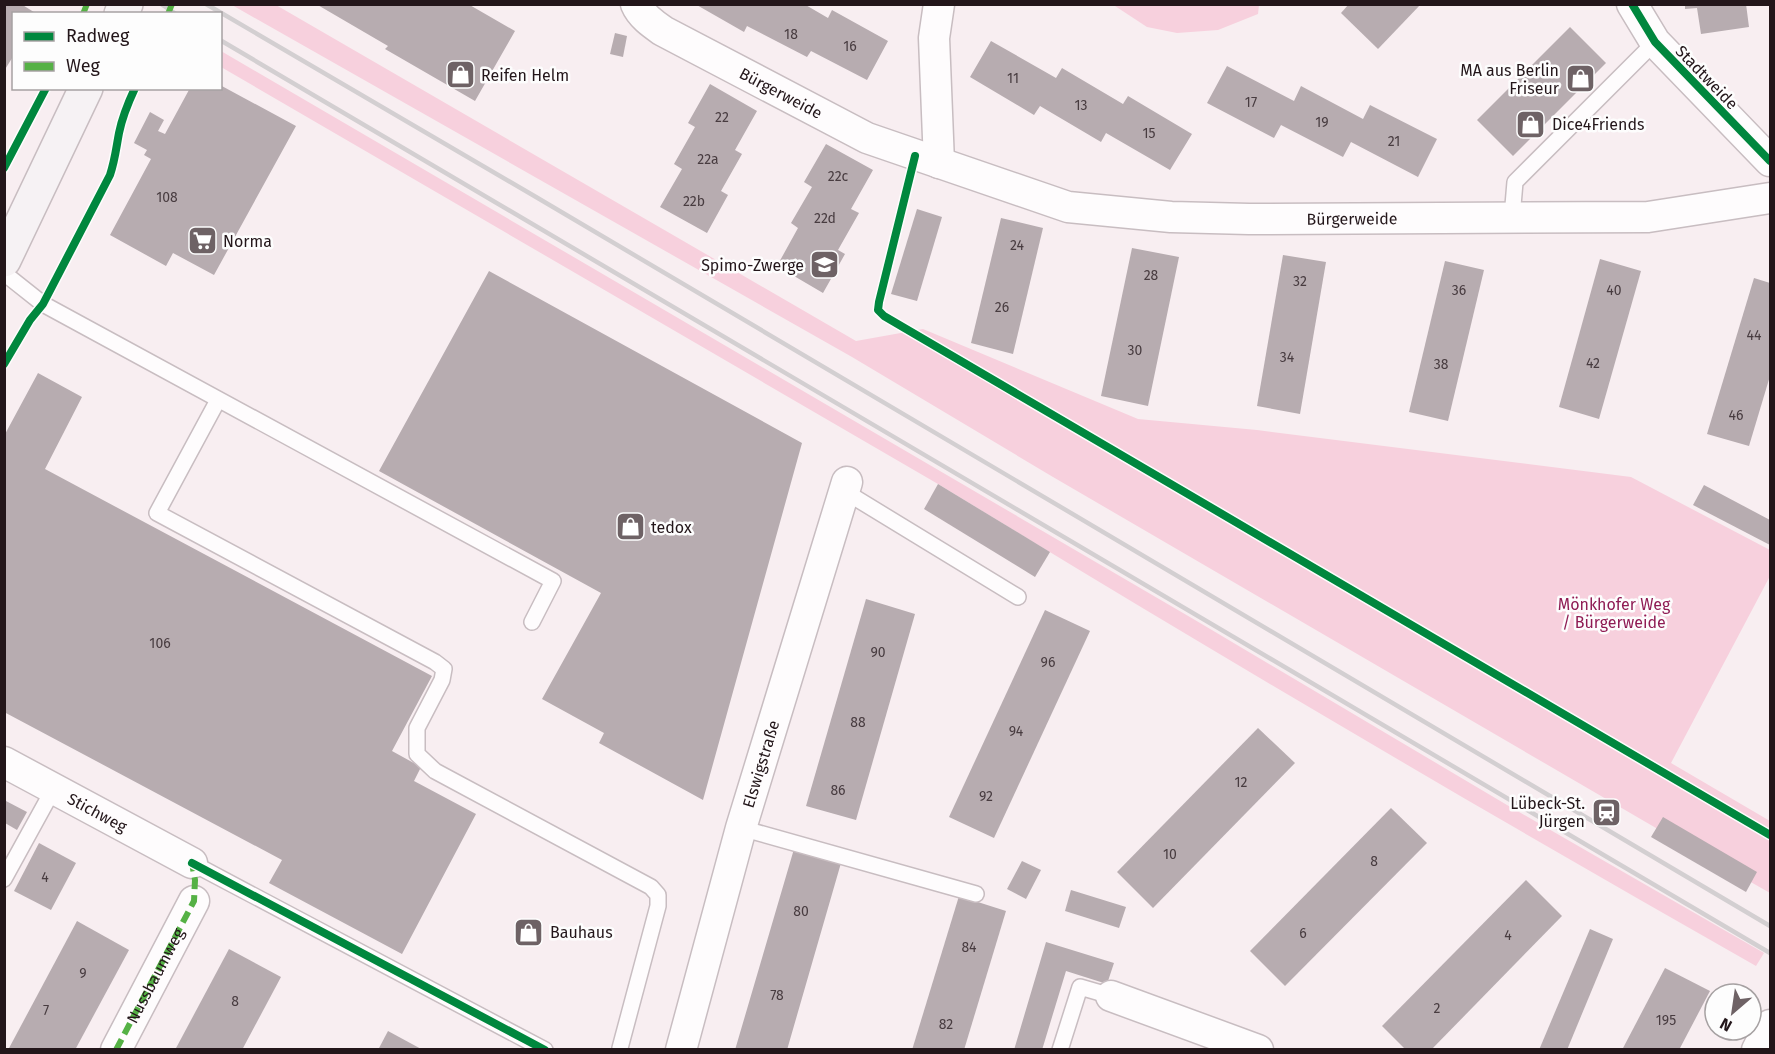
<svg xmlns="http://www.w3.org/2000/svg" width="1775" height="1054" font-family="'Fira Sans',sans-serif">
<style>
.green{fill:#f7d0dd}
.building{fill:#b7acb0}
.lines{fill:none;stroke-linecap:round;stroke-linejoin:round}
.lane-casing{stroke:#c8bdc1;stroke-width:18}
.street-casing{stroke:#c8bdc1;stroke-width:33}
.secondary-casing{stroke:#c8bdc1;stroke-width:36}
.lane{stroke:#fefcfd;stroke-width:15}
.street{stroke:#fefcfd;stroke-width:30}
.secondary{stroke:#f6f2f4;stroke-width:33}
.rail{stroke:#d3cfd1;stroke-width:4.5}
.quiet{stroke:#55b145;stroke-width:6;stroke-dasharray:12 6;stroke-linecap:butt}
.cycleway-casing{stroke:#fdfdfd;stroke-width:11}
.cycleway{stroke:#00873e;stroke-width:8}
.labels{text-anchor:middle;stroke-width:5;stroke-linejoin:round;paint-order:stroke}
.number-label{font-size:14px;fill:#483c40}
.poi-label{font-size:16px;fill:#23161a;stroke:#fdfdfd;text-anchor:start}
.street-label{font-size:16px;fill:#23161a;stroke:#fdfdfd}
.park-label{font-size:16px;fill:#8f1c54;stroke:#fdfdfd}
</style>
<rect width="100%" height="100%" fill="#f8eef1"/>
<g class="green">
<path d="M1112,4H1259V5L1258,14L1218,30L1177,33L1147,27Z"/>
<path d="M232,5H276L856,341L923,329L1138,419L1257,430L1631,477L1770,550V576L1671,763L1770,821V893L1656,828L1053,477L852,357Z"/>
<path d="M221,51L1195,620L1507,805L1764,953L1756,966C1481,810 1208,649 938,484L221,67Z"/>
</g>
<g class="building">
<path d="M4,4H21L37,14H14V55L4,71Z"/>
<path d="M316,4H468L515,31L475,101L385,49L388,46Z"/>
<path d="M695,4H804L828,18L832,10L888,41L867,80L811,51L807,57L747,26L744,32Z"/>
<path d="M1349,4H1421L1378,49L1341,13Z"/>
<path d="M1685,4H1746L1749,27L1701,34L1697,8L1685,9Z"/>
<path d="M1570,27L1606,63L1513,156L1477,120Z"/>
<path d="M615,33L627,36L623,57L610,54Z"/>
<path d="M991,41L1056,78L1062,68L1123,104L1128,96L1192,134L1170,170L1106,133L1101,142L1040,106L1034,115L970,77Z"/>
<path d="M1227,66L1294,101L1301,86L1363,119L1370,105L1437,139L1418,177L1351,142L1343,157L1281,125L1274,138L1207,103Z"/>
<path d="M710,84L757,111L735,150L742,154L721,191L728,195L707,233L660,207L682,169L674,164L695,127L688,123Z"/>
<path d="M220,85L296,126L214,275L173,253L166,266L110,235L151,159L144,155L147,150L134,143L150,112L164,120L158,131L165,134L190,88H220Z"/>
<path d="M826,144L873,170L851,209L859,213L838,250L845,254L823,293L777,266L798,228L791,223L812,187L804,182Z"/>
<path d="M917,209L942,217L917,301L891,294Z"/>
<path d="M1001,218L1043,228L1013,354L971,343Z"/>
<path d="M1132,248L1179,257L1148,406L1101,396Z"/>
<path d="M1283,255L1326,262L1300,414L1257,406Z"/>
<path d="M1600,259L1641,271L1599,419L1559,407Z"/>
<path d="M1445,261L1484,270L1448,421L1409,412Z"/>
<path d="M489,271L802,443L703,800L599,743L604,733L542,699L601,593L379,471Z"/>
<path d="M1754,278L1770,283V376L1749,446L1707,434Z"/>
<path d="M38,373L82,397L45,469L432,676L392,751L421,767L414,781L476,814L402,954L269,883L282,860L4,712V436Z"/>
<path d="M938,484L1050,552L1035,577L924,509Z"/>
<path d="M1704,485L1770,520V545L1693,505Z"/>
<path d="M866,599L915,614L856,820L806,806Z"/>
<path d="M1045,610L1090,631L994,838L949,817Z"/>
<path d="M1258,728L1295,763L1153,908L1117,872Z"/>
<path d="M6,801L27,812L17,830L5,823V804Z"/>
<path d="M1391,808L1427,843L1285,986L1250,951Z"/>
<path d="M1663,817L1757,872L1746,892L1651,837Z"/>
<path d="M39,843L76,863L51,910L14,891Z"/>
<path d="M794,849L841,863L817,946L787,1050H735Z"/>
<path d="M1022,861L1041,870L1026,899L1007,889Z"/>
<path d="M1526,880L1562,916L1431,1050H1406L1382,1026Z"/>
<path d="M1071,890L1126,907L1119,928L1065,911Z"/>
<path d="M959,896L1006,911L964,1050H912Z"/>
<path d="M77,921L129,950L75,1050H8Z"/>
<path d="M1590,929L1613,939L1567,1050H1539Z"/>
<path d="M1046,942L1114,963L1107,984L1066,971L1042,1050H1014Z"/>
<path d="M229,949L281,977L242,1050H175Z"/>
<path d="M1665,968L1710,991L1679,1050H1622Z"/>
<path d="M388,1031L423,1050H378Z"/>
</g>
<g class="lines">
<defs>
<g id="lane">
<path d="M1512,217L1515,182L1655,42"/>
<path d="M4,273L43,304L553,581L532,622"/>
<path d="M218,400L157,513L435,662L444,669L442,680L417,728V754L435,771L651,887L658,895V906L620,1048"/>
<path d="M844,491L1018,597"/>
<path d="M741,828L976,894"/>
<path d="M192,863L545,1050"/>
<path d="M4,879L54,788"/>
<path d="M1060,1050L1080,987L1111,996"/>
</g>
<g id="street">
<path id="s1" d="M636,4C641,16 653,24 663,31L867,138L1068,207L1171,217L1249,219L1648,217L1770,198"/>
<path d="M939,4L934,38L939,163"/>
<path d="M1632,4L1655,42L1770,161"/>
<path id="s2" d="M4,762L192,863"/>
<path d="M1111,996L1258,1050"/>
<path d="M116,1050L194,901"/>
<path id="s3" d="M681,1050L741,828L847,482"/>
<path d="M1757,1050L1770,1025"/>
</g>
<g id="secondary">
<path d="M121,14L126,4"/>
<path d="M4,260L86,88"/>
</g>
</defs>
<use href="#lane" class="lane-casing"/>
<use href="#street" class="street-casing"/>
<use href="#secondary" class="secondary-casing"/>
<use href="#lane" class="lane"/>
<use href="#street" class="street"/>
<use href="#secondary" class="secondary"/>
<g class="rail">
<path d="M161,4L176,14"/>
<path d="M206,4L536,197L1770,926"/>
<path d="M220,40L1770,953"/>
</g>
<g class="quiet">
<path d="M83,14L87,4"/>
<path d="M168,14L172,4"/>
<path id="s4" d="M116,1050L194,901L195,880L192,863"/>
</g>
<defs>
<g id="cycleway">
<path d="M1632,4L1655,42L1770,161"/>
<path d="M915,156L879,302L878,310L884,316L1770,835"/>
<path d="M4,168L46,88"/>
<path d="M4,364L30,320L43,304L110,175C115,160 116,149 119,133C122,118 128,103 135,88"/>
<path d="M192,863L545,1050"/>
</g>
</defs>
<use href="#cycleway" class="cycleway-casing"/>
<use href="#cycleway" class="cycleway"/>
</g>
<defs>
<symbol id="shop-square" viewBox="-11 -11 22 22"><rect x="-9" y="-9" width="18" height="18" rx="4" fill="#6e6265" stroke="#fdfdfd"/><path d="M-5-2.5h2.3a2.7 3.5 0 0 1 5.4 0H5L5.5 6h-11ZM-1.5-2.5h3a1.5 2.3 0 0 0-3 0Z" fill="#fff"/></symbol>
<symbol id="supermarket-square" viewBox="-11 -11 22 22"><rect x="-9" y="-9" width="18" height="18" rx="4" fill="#6e6265" stroke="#fdfdfd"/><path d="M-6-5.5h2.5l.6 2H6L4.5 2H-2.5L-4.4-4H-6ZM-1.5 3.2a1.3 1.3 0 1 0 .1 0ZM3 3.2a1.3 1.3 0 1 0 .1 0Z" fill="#fff"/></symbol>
<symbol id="school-square" viewBox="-11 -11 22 22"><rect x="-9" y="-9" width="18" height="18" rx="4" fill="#6e6265" stroke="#fdfdfd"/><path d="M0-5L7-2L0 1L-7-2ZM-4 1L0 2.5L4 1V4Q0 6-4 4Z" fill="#fff"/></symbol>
<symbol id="station-square" viewBox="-11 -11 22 22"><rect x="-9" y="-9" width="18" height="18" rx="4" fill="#6e6265" stroke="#fdfdfd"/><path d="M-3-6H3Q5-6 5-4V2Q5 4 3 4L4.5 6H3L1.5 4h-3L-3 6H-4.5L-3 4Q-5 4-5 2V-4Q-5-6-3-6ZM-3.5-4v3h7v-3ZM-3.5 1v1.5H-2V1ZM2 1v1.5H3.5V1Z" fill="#fff"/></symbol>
</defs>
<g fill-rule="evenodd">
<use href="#shop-square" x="444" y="58" width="33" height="33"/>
<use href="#shop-square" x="1564" y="62" width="33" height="33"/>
<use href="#shop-square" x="1514" y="108" width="33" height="33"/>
<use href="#supermarket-square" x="186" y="224" width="33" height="33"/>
<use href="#school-square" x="808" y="248" width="33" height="33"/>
<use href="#shop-square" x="614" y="510" width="33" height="33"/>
<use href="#station-square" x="1590" y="796" width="33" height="33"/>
<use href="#shop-square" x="512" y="916" width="33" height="33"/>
</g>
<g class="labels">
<g class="number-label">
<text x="791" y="39">18</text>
<text x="850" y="51">16</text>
<text x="1013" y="83">11</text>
<text x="1251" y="107">17</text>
<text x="1081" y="110">13</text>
<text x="722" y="122">22</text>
<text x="1322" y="127">19</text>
<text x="1149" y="138">15</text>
<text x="1394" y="146">21</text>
<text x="708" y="164">22a</text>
<text x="838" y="181">22c</text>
<text x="167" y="202">108</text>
<text x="694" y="206">22b</text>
<text x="825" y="223">22d</text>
<text x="1017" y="250">24</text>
<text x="1151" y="280">28</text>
<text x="1300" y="286">32</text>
<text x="1459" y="295">36</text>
<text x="1614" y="295">40</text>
<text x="1002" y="312">26</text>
<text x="1754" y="340">44</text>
<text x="1135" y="355">30</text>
<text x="1287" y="362">34</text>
<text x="1593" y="368">42</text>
<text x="1441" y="369">38</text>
<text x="1736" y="420">46</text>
<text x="160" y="648">106</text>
<text x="878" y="657">90</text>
<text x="1048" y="667">96</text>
<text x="858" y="727">88</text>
<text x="1016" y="736">94</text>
<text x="1241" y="787">12</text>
<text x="838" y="795">86</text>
<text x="986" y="801">92</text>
<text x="1170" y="859">10</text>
<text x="1374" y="866">8</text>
<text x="45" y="882">4</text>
<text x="801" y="916">80</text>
<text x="1303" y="938">6</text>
<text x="1508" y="940">4</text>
<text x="969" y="952">84</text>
<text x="83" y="978">9</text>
<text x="777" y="1000">78</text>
<text x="235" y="1006">8</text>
<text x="1437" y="1013">2</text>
<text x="46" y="1015">7</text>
<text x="1666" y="1025">195</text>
<text x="946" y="1029">82</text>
</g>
<g class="poi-label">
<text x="1559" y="76" text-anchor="end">MA aus Berlin<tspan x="1559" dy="18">Friseur</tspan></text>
<text x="481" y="81">Reifen Helm</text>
<text x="1552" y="130">Dice4Friends</text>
<text x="223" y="247">Norma</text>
<text x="804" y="271" text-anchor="end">Spimo-Zwerge</text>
<text x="651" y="533">tedox</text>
<text x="1585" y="809" text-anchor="end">Lübeck-St.<tspan x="1585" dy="18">Jürgen</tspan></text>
<text x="550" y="938">Bauhaus</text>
</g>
<g class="street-label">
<text transform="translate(1707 77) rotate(46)" y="6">Stadtweide</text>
<text dy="6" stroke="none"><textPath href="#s1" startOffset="172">Bürgerweide</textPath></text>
<text dy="6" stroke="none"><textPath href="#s1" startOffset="766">Bürgerweide</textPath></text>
<text dy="6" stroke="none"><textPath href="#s3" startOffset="297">Elswigstraße</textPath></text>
<text dy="6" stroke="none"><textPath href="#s2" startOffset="106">Stichweg</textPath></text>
<text dy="6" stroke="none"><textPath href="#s4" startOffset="84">Nussbaumweg</textPath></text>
</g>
<g class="park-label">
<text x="1614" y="610">Mönkhofer Weg<tspan x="1614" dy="18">/ Bürgerweide</tspan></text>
</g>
</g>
<rect width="1775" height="1054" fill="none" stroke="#23161a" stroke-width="12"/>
<rect x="12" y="12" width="210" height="78" fill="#fdfdfd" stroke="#a6a1a2" stroke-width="1.5"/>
<rect x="24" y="32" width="30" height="9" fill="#00873e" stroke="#a6a1a2" stroke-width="1.5"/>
<text x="66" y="42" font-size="18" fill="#23161a">Radweg</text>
<rect x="24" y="62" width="30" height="9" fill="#55b145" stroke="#a6a1a2" stroke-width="1.5"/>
<text x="66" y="72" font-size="18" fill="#23161a">Weg</text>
<g transform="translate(1733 1012) rotate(209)"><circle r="28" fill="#fdfdfd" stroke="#a6a1a2" stroke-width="1.5"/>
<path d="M0-4.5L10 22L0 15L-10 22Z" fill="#6e6265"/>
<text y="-9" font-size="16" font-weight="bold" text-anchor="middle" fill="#23161a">N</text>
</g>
</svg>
